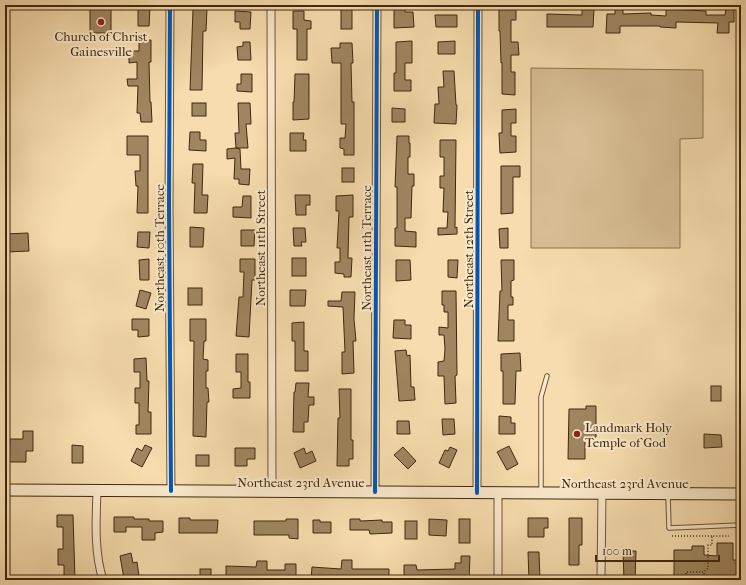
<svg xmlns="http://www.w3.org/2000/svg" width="746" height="585" font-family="'IM FELL French Canon',serif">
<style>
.green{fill:#d7bd93;stroke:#8c7250}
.building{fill:#9f8661;stroke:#40280e}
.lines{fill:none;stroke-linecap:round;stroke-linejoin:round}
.lane-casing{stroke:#6e5536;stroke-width:5.5}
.street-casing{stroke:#6e5536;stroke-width:9}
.secondary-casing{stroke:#40280e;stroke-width:13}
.path{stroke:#40280e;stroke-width:1.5;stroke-dasharray:1 2;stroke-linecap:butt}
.lane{stroke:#f9e8ca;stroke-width:3.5}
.street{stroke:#f9e8ca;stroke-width:7}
.secondary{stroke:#f9e8ca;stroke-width:11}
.cycleway-casing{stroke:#f9e8ca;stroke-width:6}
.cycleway{stroke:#0057b8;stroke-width:4}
.poi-dot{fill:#8f2418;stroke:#f9e8ca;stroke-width:1.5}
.labels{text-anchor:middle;stroke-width:4;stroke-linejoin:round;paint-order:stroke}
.poi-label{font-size:13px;fill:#40280e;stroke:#f9e8ca}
.street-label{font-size:13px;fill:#40280e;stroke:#f9e8ca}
</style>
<rect width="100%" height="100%" fill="#f6dcae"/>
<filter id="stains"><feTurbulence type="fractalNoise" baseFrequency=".005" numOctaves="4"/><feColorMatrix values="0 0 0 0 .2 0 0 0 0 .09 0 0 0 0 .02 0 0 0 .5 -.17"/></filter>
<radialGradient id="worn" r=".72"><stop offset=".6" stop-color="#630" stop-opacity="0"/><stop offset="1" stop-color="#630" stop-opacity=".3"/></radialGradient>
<path class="green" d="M531,68L703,70V138L680,139V248H531Z"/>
<g class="building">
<path d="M138,7H150L149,26H138Z"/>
<path d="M394,8H405V12H413L414,27L394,28Z"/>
<path d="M499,8H516V20H511V42H518L519,55H511V72H515V95L502,94V62L501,63L500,31H499Z"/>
<path d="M582,8L594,9L593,27H547V14L582,15Z"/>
<rect x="90" y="9" width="21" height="24"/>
<path d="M193,9H207L206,31H203L202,90H190Z"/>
<rect x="341" y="9" width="11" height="20"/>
<path d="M615,9H623V14L651,13V15L666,16V9L706,11V15H725L726,9H734V22H729V33H717L718,23L676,22V28L660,27V26H620V33H606L607,14H615Z"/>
<path d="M235,11L251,12L250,29H240V22H235Z"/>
<path d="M293,11H304V20L311,21V29H307V60H297V29H293Z"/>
<path d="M435,15H457V27H436Z"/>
<path d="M139,40H151V62H149L150,102H151L152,122H141L140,113H137L138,86H128L127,79H137V62L129,63V51H139Z"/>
<path d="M412,41V63H405V80H411V91H394V73H396V42Z"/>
<path d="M455,41V54H438V42Z"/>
<path d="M243,42H250L251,60H238L237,47L243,46Z"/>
<path d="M340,43H352L353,63H351L352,102H354V155H344V149L340,148V138H345L346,124H341V63H332L331,48H340Z"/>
<path d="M443,71H454L456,105H457L456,124L434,123L435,104H439L438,87H444Z"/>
<path d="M241,74H252V92L237,91V84H241Z"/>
<path d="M295,74H309V119L293,120V102H294Z"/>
<rect x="192" y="103" width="14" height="13"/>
<path d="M238,103H250L251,124H246L248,148H236L240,149L241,169H250L249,185L239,184V179H234L235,158L227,159V149L236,148L235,133H239Z"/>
<path d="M392,108L405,109V122H392Z"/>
<path d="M516,109V123H511V136H516V152L500,153L499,133H502V110Z"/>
<path d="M190,132H200V140H206V151L189,150Z"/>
<path d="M290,133H304L303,140H306V151H290Z"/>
<path d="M127,136H148V213H137L138,186H136L135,171H140V155H127Z"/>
<path d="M397,136H409V143H410V157H408V174H414V186H412L411,218H405V231L416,232V247L395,246V228H397V187H395Z"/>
<path d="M440,140H456L455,228L457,227V234L438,235V228H447L448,212H443L444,188H440V176H444V157H440Z"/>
<path d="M193,164H203L202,195H208L207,213H194L195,183H192Z"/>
<path d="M501,166H520V177H513V213L501,214Z"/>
<rect x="342" y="168" width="12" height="14"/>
<path d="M295,195H310V205H306V215H296Z"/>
<path d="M353,195V217H349L348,258H352L351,277H344V274L335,273V262H340V248H337L339,211H336V196Z"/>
<path d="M243,196H251V218L233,217V207H242Z"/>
<path d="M190,227L204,228L203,247H190Z"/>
<path d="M293,228H305L306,242H301L302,246H294Z"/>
<path d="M508,228V248H500L499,229Z"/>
<path d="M241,230H255L254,246H241Z"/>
<path d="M138,232H150L149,248L137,247Z"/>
<path d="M28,233L29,251L5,252V234Z"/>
<rect x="292" y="258" width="14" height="18"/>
<path d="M149,259V280H140L139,260Z"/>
<path d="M240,259H255V280H252L249,337L236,336L239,297H243L244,272H240Z"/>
<path d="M396,260H410L411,280L396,281Z"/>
<path d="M448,260H458L457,278L448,277Z"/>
<path d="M501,260H514V280L511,281V297H513V305H508V320H514V341H498L500,291H502Z"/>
<rect x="188" y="288" width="14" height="17"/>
<path d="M140,290L151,293L146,309L136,306Z"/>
<path d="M290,290H306L305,306H290Z"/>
<path d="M442,291H456L457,375L455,376L456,403L445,404L444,376H438V362L444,361L445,349L444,335H439V327L448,328V312H444V305H442Z"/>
<path d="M342,292H355L354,319L356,341H353L354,373L342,374V352H345L343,307L328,306V301H341Z"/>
<path d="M132,319H149V336L138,337V330H132Z"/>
<path d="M190,319H206V341H204L203,359L208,360V371H206V388H208L209,402H207L206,437L193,436L194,341H190Z"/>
<path d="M394,320H405V325H411V339L393,338Z"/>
<path d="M304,322V351H308V371H295V341H292V323Z"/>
<path d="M406,350L407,356L410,355L411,387H414L415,400L399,401L395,351Z"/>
<path d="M520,353L521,371H516L515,404H503V371H501V354Z"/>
<path d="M236,354H248V382H250V398H233V389L241,388V372H236Z"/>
<path d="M146,358L147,381H149L148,412H151V434H136V425H139V403H135V388H140V372H134V359Z"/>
<path d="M296,383H309L308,397H314V405H309L308,422H304V432H293L294,392H295Z"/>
<rect x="711" y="386" width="10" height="15"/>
<path d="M339,389H351V440H353V459H349V466H337L338,418H340Z"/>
<path d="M586,406H596V437H585V459H568L569,409H586Z"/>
<path d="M499,416L511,417V423H515V434H499Z"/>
<path d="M442,419H454L455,434L443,435Z"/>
<path d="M397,421H409L410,434H397Z"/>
<path d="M23,431H33V451H26V462H9L10,439H23Z"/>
<path d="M704,434L721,435L722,447L704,448Z"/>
<path d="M72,445L83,446V463H72Z"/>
<path d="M145,445L152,448L142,467L131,461L137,448L142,451Z"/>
<path d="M509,446L518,464L507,470L497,452Z"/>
<path d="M403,447L416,461L408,469L394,455Z"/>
<path d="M450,447L457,450L449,468L439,463L445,450L448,451Z"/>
<path d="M235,448H255V459H247V466H235Z"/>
<path d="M304,448L306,454L312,451L316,461L300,468L294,453Z"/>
<rect x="196" y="455" width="13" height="11"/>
<path d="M57,515H73L75,580H64V565H58V549H63V527H57Z"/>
<path d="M114,517H134V519H149V521H163V532L155,533V540H142V527H126V532H114Z"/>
<path d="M179,518H190V520H218L217,533H179Z"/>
<path d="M528,518H548V528H544V537H528Z"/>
<path d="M569,518H582V545H579V565H569Z"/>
<path d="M286,519H298V539L289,538V535H254V521H286Z"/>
<path d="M350,519H360V521L382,520V522H392V533L370,534L369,530H350Z"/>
<path d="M429,519L447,520L446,536L429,535Z"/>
<rect x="459" y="519" width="11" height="24"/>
<path d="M313,520H320V522H331V533H313Z"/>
<rect x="405" y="521" width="12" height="18"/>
<path d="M717,543H733V560H741V578H702V580H674V550H692V546H704V555L717,556Z"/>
<path d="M623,551H636L635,580H624Z"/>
<path d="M528,552H539L540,580H529Z"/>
<path d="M131,553L133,563L137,562L139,576L124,579L120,556Z"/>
<path d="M461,556H470L469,580L404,579V565H416L417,570L455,569V563H461Z"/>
<path d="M342,560H352V569H389V580H311L312,567L341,569Z"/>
<path d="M257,561H267V570H285V564H296V579L256,580V578H226V566L256,567Z"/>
<rect x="200" y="569" width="11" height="11"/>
</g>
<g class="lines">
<defs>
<g id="lane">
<path d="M541,492V397L547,376"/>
<path d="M668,495L669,528L741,525"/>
</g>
<g id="street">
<path d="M170,5L169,205L171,491"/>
<path d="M271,5L272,491"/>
<path d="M97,491C96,520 94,552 103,580"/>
<path d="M375,492L377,5"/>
<path d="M477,493L478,5"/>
<path d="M498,580V493"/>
<path d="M601,580L602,493"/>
</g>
<path id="secondary" d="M5,490L741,494"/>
</defs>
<use href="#lane" class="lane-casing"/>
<use href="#street" class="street-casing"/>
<use href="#secondary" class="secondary-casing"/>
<g class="path">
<path d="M672,536H712L713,535"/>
<path d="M686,580V572H704"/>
<path d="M704,580V572L708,568V545H712V536H729"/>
</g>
<use href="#lane" class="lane"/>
<use href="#street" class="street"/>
<use href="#secondary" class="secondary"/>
<defs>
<g id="cycleway">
<path d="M170,5L169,205L171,491"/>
<path d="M375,492L377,5"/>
<path d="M477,493L478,5"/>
</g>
</defs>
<use href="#cycleway" class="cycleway-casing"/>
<use href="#cycleway" class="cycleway"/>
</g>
<g class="poi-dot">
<circle cx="101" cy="22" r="4"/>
<circle cx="577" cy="434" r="4"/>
</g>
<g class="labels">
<g class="poi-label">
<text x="101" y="41">Church of Christ<tspan x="101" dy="15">Gainesville</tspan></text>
<text x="585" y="432" text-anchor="start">Landmark Holy<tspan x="585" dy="15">Temple of God</tspan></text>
</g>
<g class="street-label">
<text transform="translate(159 248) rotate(-90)" y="5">Northeast 10th Terrace</text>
<text transform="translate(260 248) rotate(-90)" y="5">Northeast 11th Street</text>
<text transform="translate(366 248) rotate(-90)" y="5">Northeast 11th Terrace</text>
<text transform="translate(468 249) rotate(-90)" y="5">Northeast 12th Street</text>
<text x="301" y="487">Northeast 23rd Avenue</text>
<text x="625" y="488">Northeast 23rd Avenue</text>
</g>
</g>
<rect width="746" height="585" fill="none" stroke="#f6dcae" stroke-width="20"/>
<rect x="6" y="6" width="734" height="573" fill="none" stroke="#40280e" stroke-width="2"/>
<rect x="10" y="10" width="726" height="565" fill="none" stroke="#40280e"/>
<path d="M596 555v6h123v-6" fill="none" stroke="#40280e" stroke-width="2"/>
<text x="602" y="555" font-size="12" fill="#40280e" stroke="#f9e8ca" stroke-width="3" paint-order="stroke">100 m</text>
<rect width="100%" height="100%" filter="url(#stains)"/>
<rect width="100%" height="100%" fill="url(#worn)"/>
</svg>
